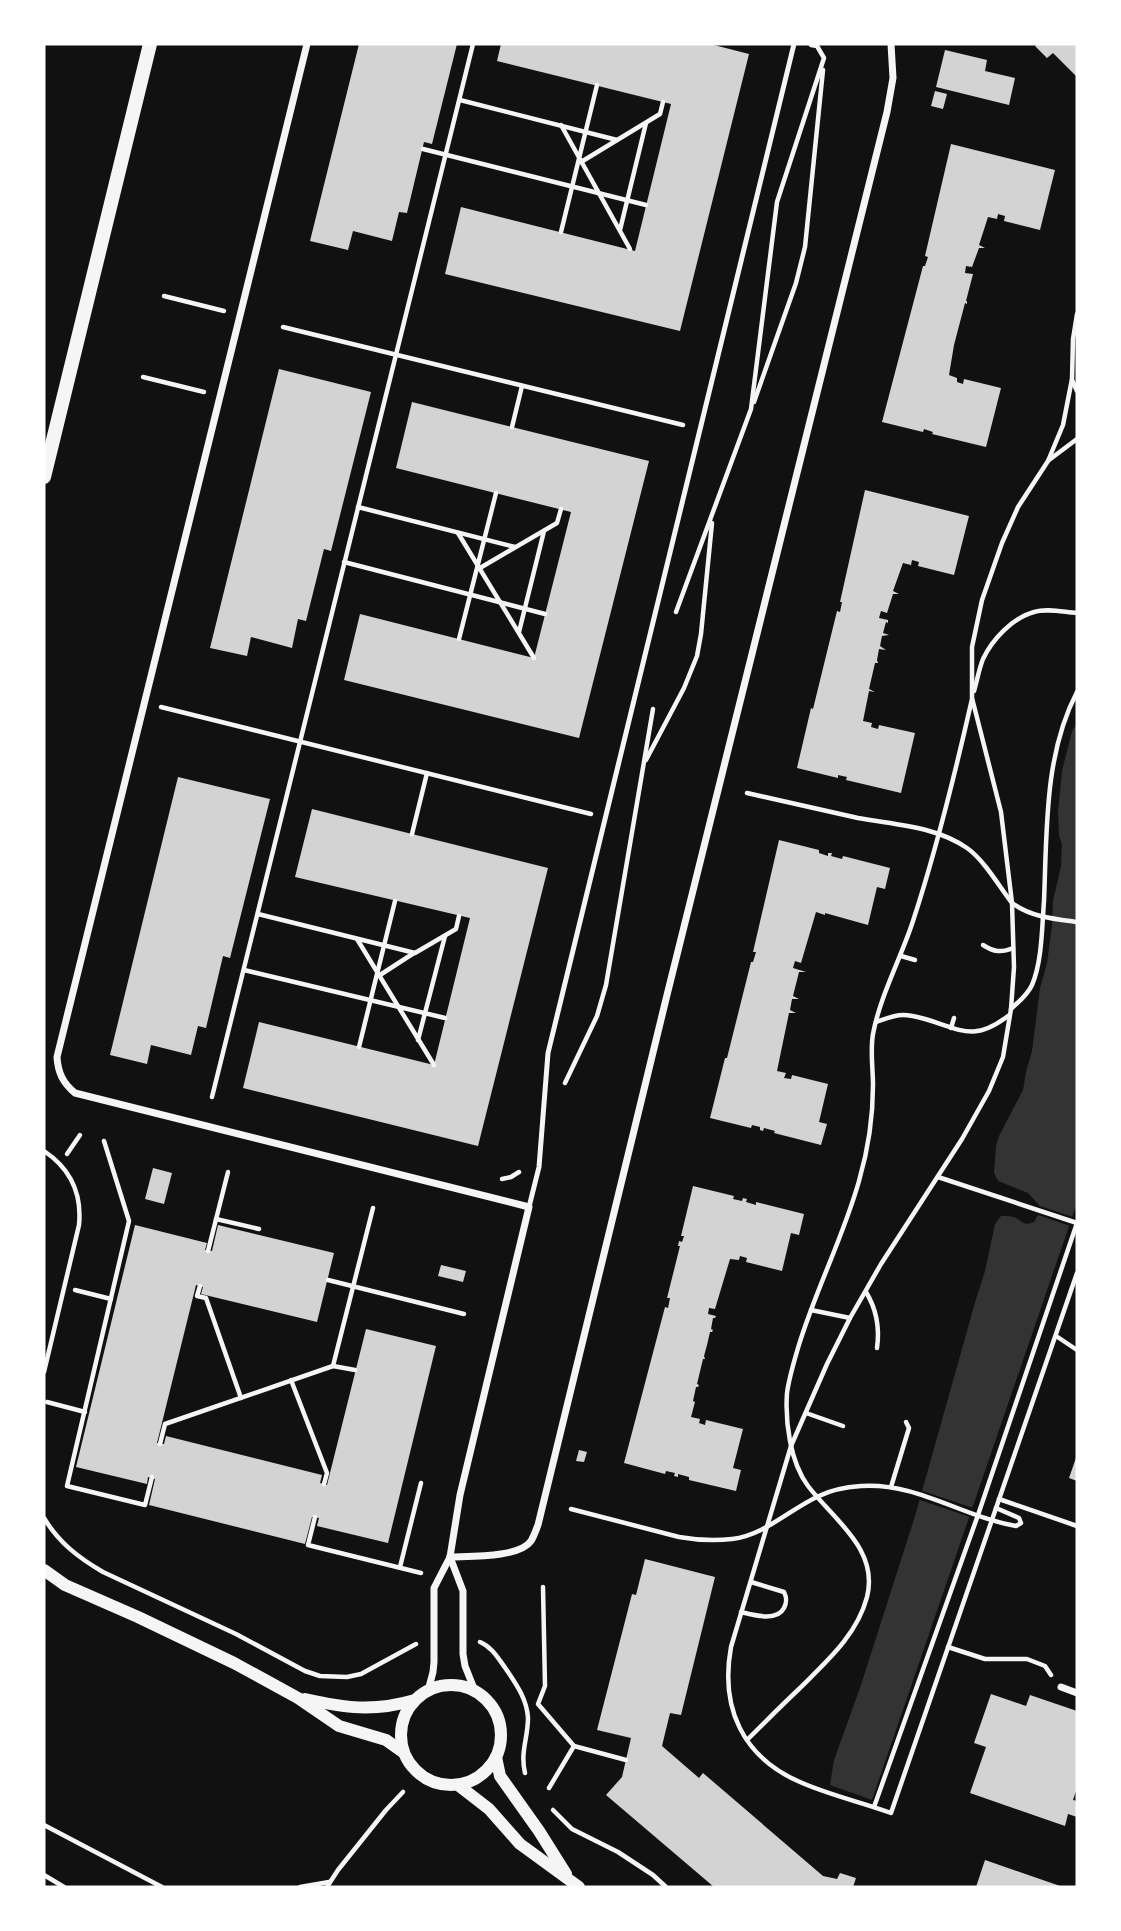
<svg xmlns="http://www.w3.org/2000/svg" width="1121" height="1931" font-family="Overpass,sans-serif">
<style>
.water{fill:#333}
.pier{fill:#111}
.building{fill:#d3d3d3}
.lines{fill:none;stroke-linecap:round;stroke-linejoin:round}
.path{stroke:#f5f5f5;stroke-width:4.5}
.service{stroke:#f5f5f5;stroke-width:5}
.minor{stroke:#f5f5f5;stroke-width:7}
.tertiary{stroke:#f5f5f5;stroke-width:12}
.secondary{stroke:#f5f5f5;stroke-width:14}
</style>
<rect width="100%" height="100%" fill="#111"/>
<path class="water" d="M1077,723V1203L872,1800L830,1785L834,1760L861,1685L915,1516L976,1299L985,1271L995,1224L1001,1216C1005,1216 1012,1216 1016,1218C1023,1222 1024,1226 1034,1222L1038,1215L1039,1205L1028,1193L998,1181L994,1173L996,1146L999,1136L1023,1090L1026,1072L1032,1051L1040,988L1047,963L1052,925L1053,901L1061,866L1062,845L1059,835L1058,812L1062,771L1072,731Z"/>
<g class="pier">
<path d="M1034,1204L1076,1218L1073,1227L1035,1214V1206Z"/>
<path d="M920,1490L976,1509L973,1518L917,1499Z"/>
</g>
<g class="building">
<path d="M359,44H457L432,144L424,142L407,213L399,212L392,241L353,231L348,250L310,241Z"/>
<path d="M501,44H710L749,54L680,331L445,274L461,207L635,251L671,104L497,61Z"/>
<path d="M1037,44H1077V77L1053,53L1047,58L1035,46Z"/>
<path d="M945,50L987,60L985,71L1015,78L1009,105L936,87Z"/>
<path d="M935,91L947,94L943,109L931,106Z"/>
<path d="M951,144L1055,170L1040,230L1004,221L1005,216L998,214L997,219L988,217L979,245L985,248H979L972,267L966,266L965,273L973,274L966,301H967V304L965,303L954,345L949,375L957,378V382L963,384L964,379L1001,388L986,447L932,434L933,432L924,429L923,432L882,422L923,266H925L928,257L925,256Z"/>
<path d="M279,369L371,392L331,551L324,549L306,621L298,619L292,648L251,637L247,656L210,648Z"/>
<path d="M412,402L649,461L579,738L344,680L360,614L534,658L571,512L396,468Z"/>
<path d="M865,490L969,516L954,575L918,566L919,562L912,560L911,565L903,563L893,591L899,594H893L887,613L881,611L879,618L888,620V623L886,622L883,633L889,635L882,636L880,646L886,650L879,649L877,660L878,663H875L869,689L875,692L869,691L863,721L872,723L871,727L878,729L879,725L915,733L901,793L846,780L847,777L838,775V778L797,768L811,708L813,709L837,611L840,612L842,602H840Z"/>
<path d="M178,777L270,799L230,958L223,956L206,1028L198,1026L191,1055L151,1045L147,1064L110,1055Z"/>
<path d="M312,809L548,868L478,1146L243,1088L259,1022L434,1065L470,918L295,877Z"/>
<path d="M779,840L819,850V853L828,856V853H832L831,856L842,859L843,856L890,868L885,889L877,887L868,925L825,913V915L816,912L801,963L795,961L793,968L806,972H799L793,996L799,999H792L790,1010L796,1013H789L777,1071L786,1073L784,1078L791,1079L792,1075L828,1084L819,1122L827,1124L821,1145L774,1133L775,1131L764,1128L763,1131L760,1130V1127L752,1125L751,1128L710,1118L725,1058H727L751,962H753L756,952H753Z"/>
<path d="M153,1168L172,1173L164,1204L145,1199Z"/>
<path d="M693,1186L734,1196L733,1199L742,1201L743,1198L747,1199L746,1202L756,1205V1202L804,1214L799,1235L791,1233L782,1271L746,1262L747,1258L740,1256L739,1260L730,1259L715,1309L709,1308L708,1314L716,1316L715,1318H713L711,1329L713,1330L712,1332H710L707,1345L704,1356L705,1359H703L697,1384L699,1385L698,1387H696L693,1401L695,1402L691,1417L700,1419L699,1423L705,1425L706,1420L743,1429L733,1468L741,1470L736,1491L689,1480V1477L678,1474V1477L674,1476L675,1473L666,1471L665,1474L624,1463L665,1307L668,1308L670,1298H667L680,1246H678L679,1241L682,1242L684,1236H681Z"/>
<path d="M135,1225L207,1243L205,1250L212,1251L218,1225L334,1253L317,1322L201,1294L203,1287L196,1285L157,1443L164,1444L166,1436L322,1475L320,1483L327,1485L366,1329L436,1346L388,1543L317,1526L319,1518L312,1517L305,1544L149,1505L155,1479L148,1477L147,1484L76,1467Z"/>
<path d="M441,1265L466,1271L463,1282L438,1276Z"/>
<path d="M579,1450L587,1452L584,1462L576,1461Z"/>
<path d="M1077,1455V1481L1069,1478Z"/>
<path d="M645,1559L715,1577L681,1715L670,1713L662,1746L699,1778L703,1773L823,1876L837,1879L840,1873L856,1878L853,1887H714L606,1795L622,1777L631,1738L597,1730L632,1594L636,1595Z"/>
<path d="M991,1694L1026,1706L1030,1695L1077,1711V1788L1073,1800L1077,1801V1817L1068,1814L1065,1826L970,1793L986,1747L974,1743Z"/>
<path d="M985,1860L1063,1887H976Z"/>
</g>
<g class="lines">
<g class="path">
<path d="M460,100L617,140"/>
<path d="M561,125L630,249"/>
<path d="M423,149L646,205"/>
<path d="M581,162L660,114L663,102"/>
<path d="M620,230L646,123"/>
<path d="M561,232L597,85"/>
<path d="M164,296L224,311"/>
<path d="M1077,314L1073,339L1072,379L1063,425L1048,461L1018,507L1002,543L982,600L972,647V698L1001,812L1012,903L1014,967L1011,1009L1003,1057L989,1091L962,1139L881,1264L850,1318L827,1364L791,1446L731,1647C720,1707 742,1757 800,1782C829,1795 861,1802 891,1813L1077,1273"/>
<path d="M283,327L683,425"/>
<path d="M143,377L204,392"/>
<path d="M1072,380L1077,391"/>
<path d="M754,402L796,283L805,247L823,70"/>
<path d="M512,427L522,386"/>
<path d="M1049,460L1077,439"/>
<path d="M358,507L515,547"/>
<path d="M458,533L534,658"/>
<path d="M344,562L545,614"/>
<path d="M480,568L557,523L561,509"/>
<path d="M676,612L751,409L777,202L824,58L817,46L811,45"/>
<path d="M519,632L544,531"/>
<path d="M459,639L496,493"/>
<path d="M974,691C977,681 979,669 983,659C992,640 1012,618 1034,612C1047,608 1063,612 1077,613"/>
<path d="M161,707L591,814"/>
<path d="M646,760L684,688L697,656L701,634L712,523"/>
<path d="M747,793C784,801 821,810 858,818C896,825 935,826 967,848C984,860 999,886 1012,903C1031,917 1054,919 1077,922"/>
<path d="M412,834L427,773"/>
<path d="M258,914L415,953L456,929L459,916"/>
<path d="M357,939L434,1065"/>
<path d="M983,945C994,952 1001,953 1013,948"/>
<path d="M901,956L915,960"/>
<path d="M244,970L445,1018"/>
<path d="M380,975L414,953"/>
<path d="M1011,1009C1019,1001 1027,996 1032,985C1042,962 1042,927 1044,901C1047,831 1044,755 1077,692"/>
<path d="M876,1022C885,1019 894,1015 903,1015C911,1015 918,1017 925,1019C962,1030 974,1042 1008,1016"/>
<path d="M951,1028L954,1018"/>
<path d="M418,1040L445,936"/>
<path d="M359,1047L395,901"/>
<path d="M565,1083L597,1016L606,985L653,709"/>
<path d="M212,1097L473,44"/>
<path d="M104,1141L129,1221L67,1486L145,1505L152,1477"/>
<path d="M44,1151C71,1169 82,1194 79,1225L44,1372"/>
<path d="M67,1154L80,1135"/>
<path d="M938,1177L1077,1223"/>
<path d="M502,1179L511,1177L519,1172"/>
<path d="M216,1219L259,1229"/>
<path d="M208,1251L228,1172"/>
<path d="M328,1280L464,1314"/>
<path d="M200,1286L197,1296L206,1298L241,1398"/>
<path d="M75,1290L111,1299"/>
<path d="M866,1292C877,1310 880,1327 877,1348"/>
<path d="M811,1310L850,1318"/>
<path d="M1056,1336L1077,1350"/>
<path d="M333,1366L355,1370"/>
<path d="M291,1380L327,1473L324,1484"/>
<path d="M47,1402L85,1412"/>
<path d="M806,1413L843,1426"/>
<path d="M160,1444L165,1424L333,1366L373,1208"/>
<path d="M891,1487L909,1428L906,1422"/>
<path d="M999,1499L1077,1526"/>
<path d="M571,1509L679,1537C696,1540 715,1541 732,1539C765,1535 790,1509 819,1496C831,1490 847,1487 861,1486C916,1482 963,1517 1016,1526L1021,1523L1019,1518L996,1508"/>
<path d="M315,1517L308,1545L421,1573"/>
<path d="M44,1518C59,1543 79,1558 103,1572L236,1634L305,1671L320,1676L347,1677L361,1674L416,1644"/>
<path d="M400,1567L421,1483"/>
<path d="M543,1587L545,1686L538,1704L574,1746L626,1760"/>
<path d="M741,1612C753,1615 777,1622 784,1608C787,1602 787,1598 784,1592L751,1582"/>
<path d="M480,1642C492,1647 498,1658 506,1669C516,1684 527,1699 528,1718C528,1738 520,1752 525,1773"/>
<path d="M948,1647L985,1659H1027L1045,1666L1051,1675"/>
<path d="M747,1740C765,1722 782,1705 800,1688C827,1661 857,1635 867,1597C879,1549 834,1520 808,1486C790,1462 785,1421 787,1393C789,1378 794,1362 798,1348C815,1291 843,1238 859,1181C868,1150 873,1118 873,1085C873,1068 870,1051 873,1034C880,996 901,958 913,921C937,848 955,774 972,699"/>
<path d="M549,1788L574,1746"/>
<path d="M874,1807L978,1515L1077,1223"/>
<path d="M553,1810L572,1829L618,1852L653,1875L666,1887"/>
<path d="M44,1825L162,1887"/>
<path d="M44,1875L64,1887"/>
<path d="M300,1887L329,1882"/>
<path d="M327,1887L338,1870L386,1810L403,1792"/>
</g>
<path class="service" d="M529,1207L539,1167L548,1053L794,44"/>
<g class="minor">
<path d="M307,44L57,1057C58,1073 63,1083 75,1093L529,1207L460,1495L450,1557L434,1588V1662L433,1672L428,1691"/>
<path d="M450,1557C470,1556 519,1558 531,1541C534,1536 536,1530 538,1525L667,995L887,112L893,78L891,44"/>
<path d="M450,1557L463,1591V1654L465,1666L475,1691"/>
<path d="M1061,1687L1077,1693"/>
</g>
<g class="tertiary">
<path d="M44,1570L65,1585L138,1617L234,1663L298,1698L339,1726L386,1740L403,1752"/>
<circle cx="451" cy="1735" r="50"/>
<path d="M305,1699C345,1708 374,1712 415,1700"/>
<path d="M496,1757L500,1776L539,1831L566,1874"/>
<path d="M458,1785L489,1809L520,1844L579,1887"/>
</g>
<path class="secondary" d="M44,477L150,44"/>
</g>
<rect width="1121" height="1931" fill="none" stroke="#ffffff" stroke-width="91"/>
</svg>
